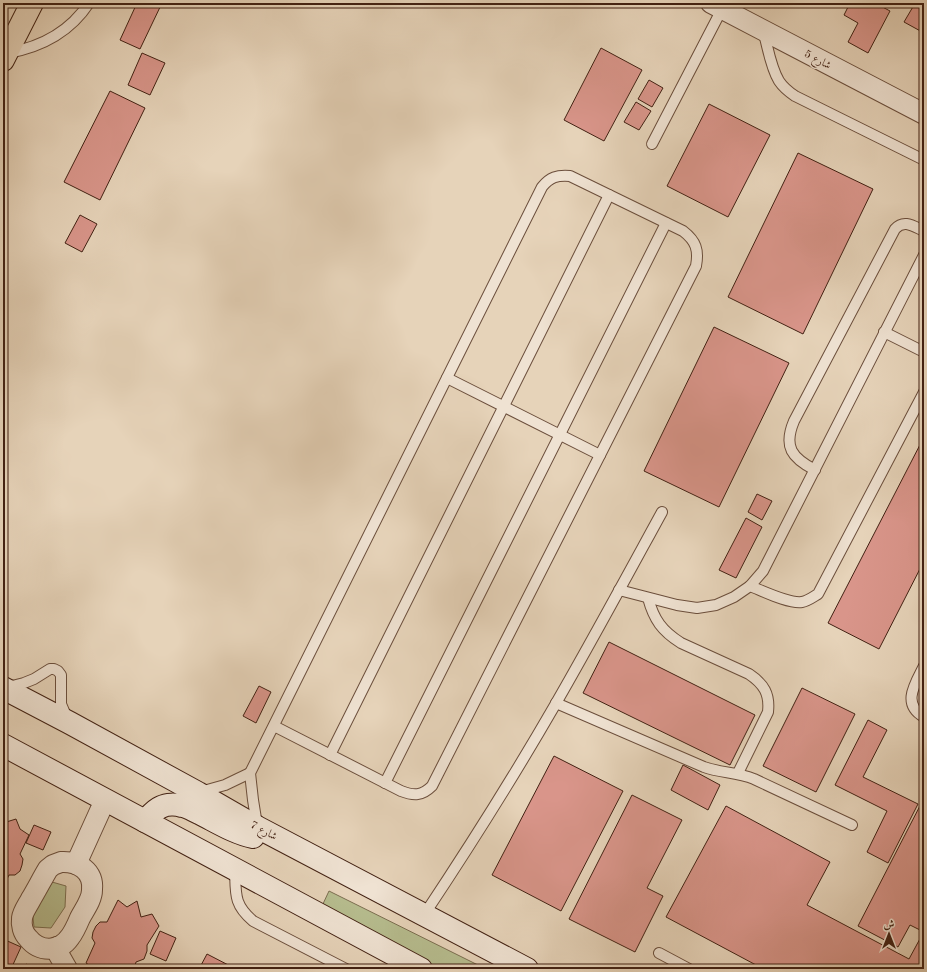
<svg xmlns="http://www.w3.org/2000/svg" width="927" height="972" font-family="'Old Standard TT',Amiri,serif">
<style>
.green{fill:#b6bc8e;stroke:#7c6e50}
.building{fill:#d9958a;stroke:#422113}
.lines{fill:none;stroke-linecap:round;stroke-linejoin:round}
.lane-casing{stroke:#6b4e3c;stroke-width:12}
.street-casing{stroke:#6b4e3c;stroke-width:22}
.secondary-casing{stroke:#422113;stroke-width:24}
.primary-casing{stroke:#422113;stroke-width:24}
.lane{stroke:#efe2d2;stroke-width:10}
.street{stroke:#efe2d2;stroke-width:20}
.secondary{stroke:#efe2d2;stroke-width:22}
.primary{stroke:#e6d3b9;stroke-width:22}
.labels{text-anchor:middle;stroke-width:3;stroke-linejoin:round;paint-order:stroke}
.street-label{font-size:11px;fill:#422113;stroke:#efe2d2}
</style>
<rect width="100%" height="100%" fill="#e6d3b9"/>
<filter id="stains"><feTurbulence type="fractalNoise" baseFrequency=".005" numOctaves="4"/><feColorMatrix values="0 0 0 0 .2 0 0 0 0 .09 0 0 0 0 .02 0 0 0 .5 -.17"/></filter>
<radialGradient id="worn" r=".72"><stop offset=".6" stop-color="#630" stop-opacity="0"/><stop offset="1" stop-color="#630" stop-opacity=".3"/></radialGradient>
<g class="green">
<path d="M52,882L66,886L65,907L51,928L34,927L32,908L43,883Z"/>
<path d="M329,891L486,969H438L322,906Z"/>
</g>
<g class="building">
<path d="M137,3H162L140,49L120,40Z"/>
<path d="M850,3H875L890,11L868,53L848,42L858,23L844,15Z"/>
<path d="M912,3H924V33L904,22L914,5Z"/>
<path d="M601,48L642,70L604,141L564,120Z"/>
<path d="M142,53L165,63L150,95L128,85Z"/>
<path d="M649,80L663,88L652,107L638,99Z"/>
<path d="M110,91L145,108L100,200L64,182Z"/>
<path d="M636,102L651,111L639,130L624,122Z"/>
<path d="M709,104L770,135L728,217L667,186Z"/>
<path d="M798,153L873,189L803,334L728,297Z"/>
<path d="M80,215L97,224L82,252L65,243Z"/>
<path d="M714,327L789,363L719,507L644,471Z"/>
<path d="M924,437V561L879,649L828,623Z"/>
<path d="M757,494L772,501L762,520L748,512Z"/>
<path d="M746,518L762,527L736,578L719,570Z"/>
<path d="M609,642L755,715L730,765L583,693Z"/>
<path d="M259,686L271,692L256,723L243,716Z"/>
<path d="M802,688L855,714L816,792L763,766Z"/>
<path d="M868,720L887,730L863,777L918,804L888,863L867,852L887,811L835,785Z"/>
<path d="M554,756L623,791L561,911L492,875Z"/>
<path d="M683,765L720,785L708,810L671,790Z"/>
<path d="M632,795L682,820L647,888L663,896L635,952L569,919Z"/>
<path d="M924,798V932L910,925L898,947L858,926Z"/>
<path d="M726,806L830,862L807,905L909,959L922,935L924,936V969H754L756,965L666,917Z"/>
<path d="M16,819L20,829L29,835L20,854L23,859L22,865L20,871L15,875H9L3,887V823Z"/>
<path d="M34,825L51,832L43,850L26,843Z"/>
<path d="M118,900L127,907L137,901L141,917L152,914L159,926L147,945V951L144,959L136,962L134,969H95L86,963L95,943L92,938L93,932L96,926L100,922H107Z"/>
<path d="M160,931L176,938L166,961L150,954Z"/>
<path d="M3,939L21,947L11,969H3Z"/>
<path d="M207,954L236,969H199Z"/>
<path d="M26,964L36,969H24Z"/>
</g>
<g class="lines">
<defs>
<g id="lane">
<path d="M763,30C768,47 770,66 779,81C783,87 789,92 795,96L924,160"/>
<path d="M8,53C41,47 70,32 89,3"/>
<path d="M652,144L722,9"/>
<path d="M884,332L924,352"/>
<path d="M447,378L600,455"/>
<path d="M815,470C792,458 783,447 794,421L895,229C904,219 913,226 924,231"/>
<path d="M750,586C763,591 789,604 802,602C808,601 813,597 818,594L924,392"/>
<path d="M619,590L677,605L697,608L716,605L734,597L750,586L763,571L924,255"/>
<path d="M648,598C654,620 662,631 681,643L749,674C764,684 770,694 768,712L738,773"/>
<path d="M924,666C915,684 901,704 924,717"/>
<path d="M8,687L24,683L34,679L50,669H54L58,671L61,675V704L67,718"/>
<path d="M556,703L704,767C720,773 737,772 754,779L852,825"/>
<path d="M330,755L609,195"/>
<path d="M385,783L666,223"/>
<path d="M200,792L225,785L250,773"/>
<path d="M257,825L253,800L250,773L542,187C550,177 557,175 570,176L683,231C696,241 699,250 696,266L432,786C422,796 414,796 401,791L274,726"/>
<path d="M235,869C236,893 233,904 253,921L346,969"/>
<path d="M424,915C470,846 514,776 555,705C592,641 627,576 662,512"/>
<path d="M659,953L689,969"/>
</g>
<g id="street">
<path d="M711,3L924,114"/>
<path d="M61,862C78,861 94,871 92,890C92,900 84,910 80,918C77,925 74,932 70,937C59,953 39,952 28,938C23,933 21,925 22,918C23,911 28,905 31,899C37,889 42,879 48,869L53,865Z"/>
<path d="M76,864L105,800"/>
<path d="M57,947L59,955L67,969"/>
</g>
<g id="secondary">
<path d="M3,688L70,723L198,793L257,827L527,969"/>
<path d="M3,745L421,969"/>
<path d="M145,821C150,816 154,810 161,807C167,804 176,804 182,806C188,807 194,811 199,813C217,822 234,833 253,837"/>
</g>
<path id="primary" d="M3,60L32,3"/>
</defs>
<use href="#lane" class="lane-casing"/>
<use href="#street" class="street-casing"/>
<use href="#secondary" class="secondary-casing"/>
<use href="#primary" class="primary-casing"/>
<use href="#lane" class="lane"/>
<use href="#street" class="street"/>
<use href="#secondary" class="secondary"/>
<use href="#primary" class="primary"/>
</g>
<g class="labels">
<g class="street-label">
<text transform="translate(818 59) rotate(28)" y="4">شارع 5</text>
<text transform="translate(264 830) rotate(28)" y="4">شارع 7</text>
</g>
</g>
<rect width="927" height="972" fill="none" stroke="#e6d3b9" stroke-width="16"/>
<rect x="4" y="4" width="919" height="964" fill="none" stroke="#422113" stroke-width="2"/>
<rect x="8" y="8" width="911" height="956" fill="none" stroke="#422113"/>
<g transform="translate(889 934)" stroke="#efe2d2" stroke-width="3" paint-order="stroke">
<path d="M0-3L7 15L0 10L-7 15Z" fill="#422113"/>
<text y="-6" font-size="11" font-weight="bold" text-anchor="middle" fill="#422113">ش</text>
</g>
<rect width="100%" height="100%" filter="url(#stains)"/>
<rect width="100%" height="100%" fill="url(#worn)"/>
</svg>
